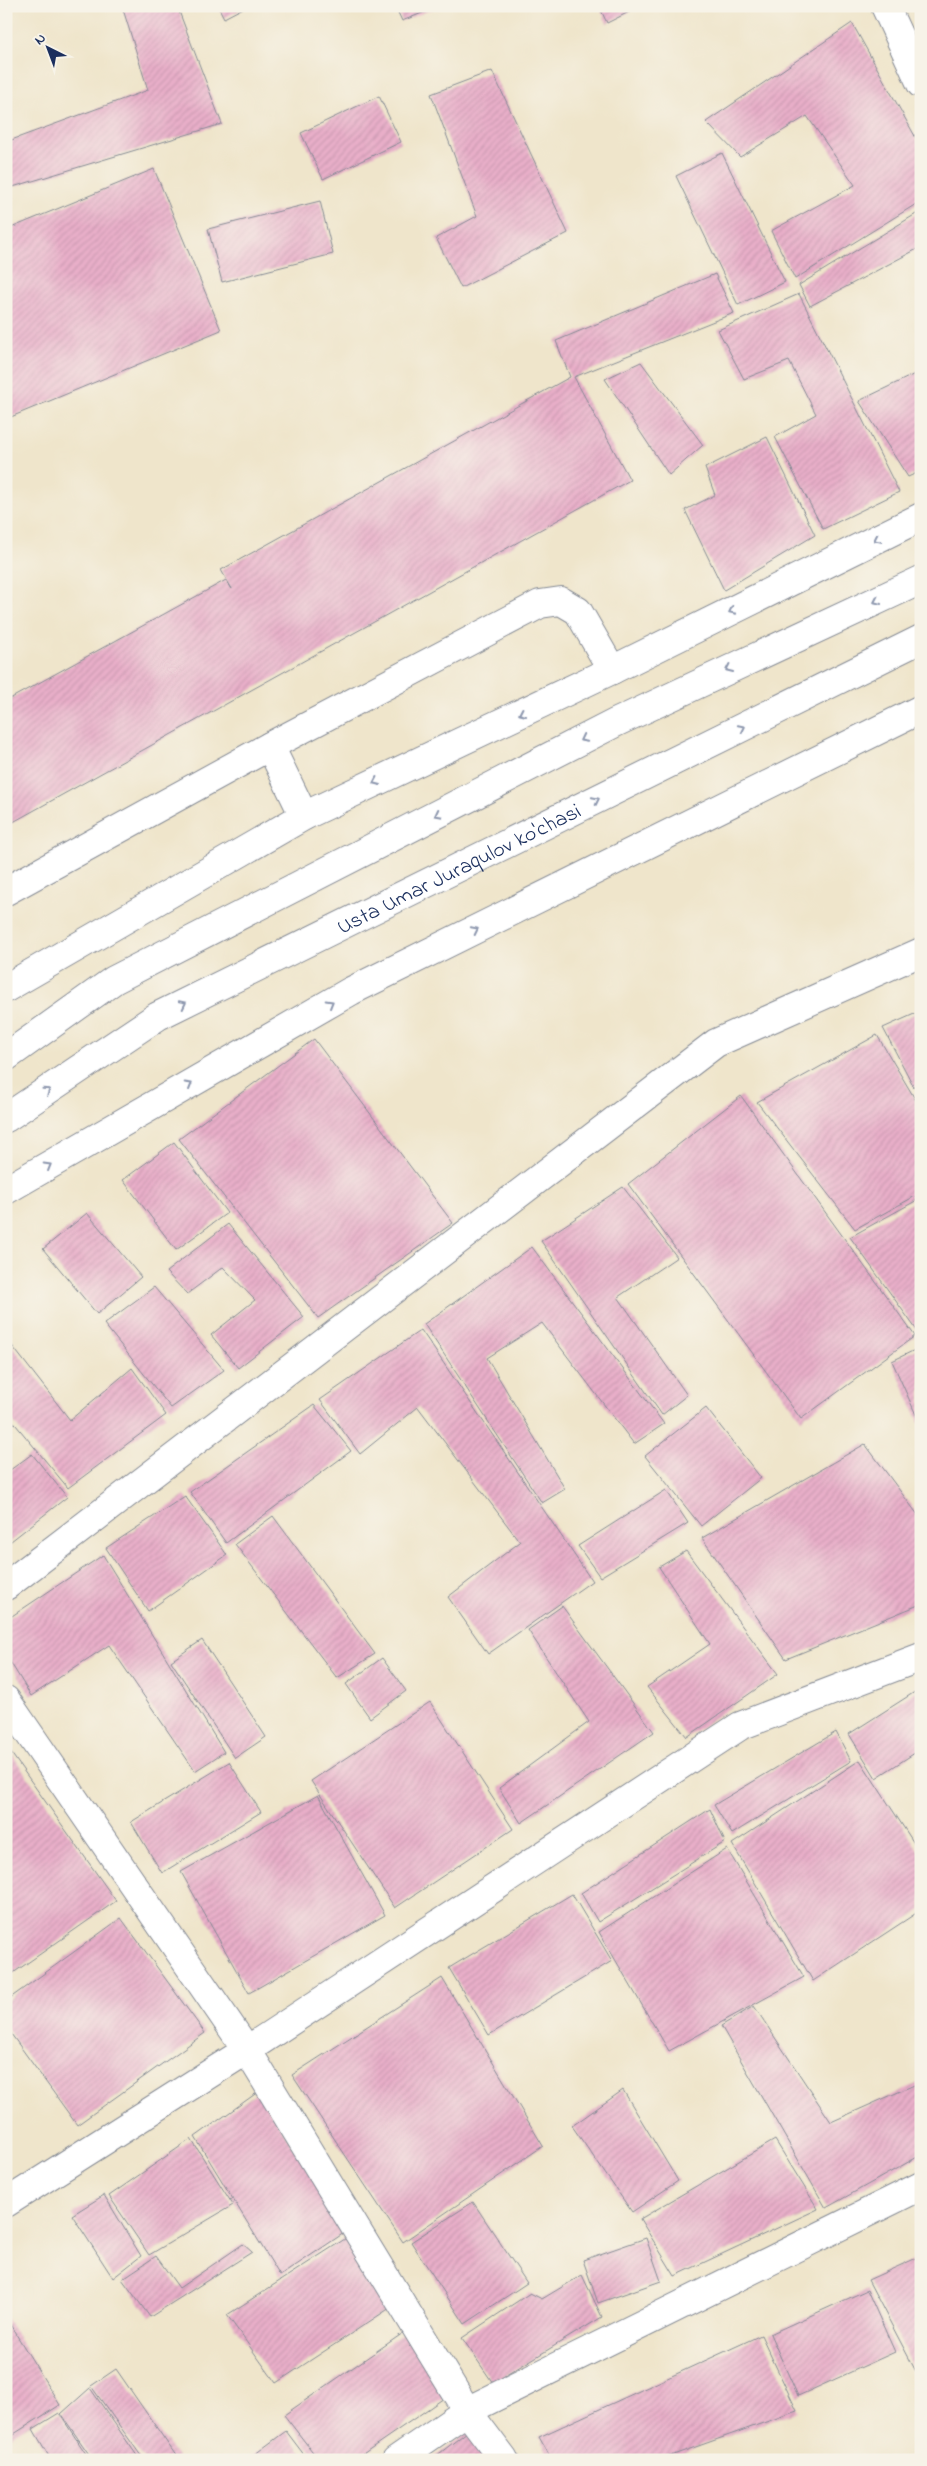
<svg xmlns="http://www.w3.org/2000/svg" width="927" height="2466" font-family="'Indie Flower',sans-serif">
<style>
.building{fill:url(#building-hatch)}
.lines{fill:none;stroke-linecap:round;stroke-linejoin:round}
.minor-casing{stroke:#858a94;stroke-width:30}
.major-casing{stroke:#858a94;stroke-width:30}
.minor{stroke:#fff;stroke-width:28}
.major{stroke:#fff;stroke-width:28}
.oneway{stroke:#8d97ae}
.labels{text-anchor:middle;stroke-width:4.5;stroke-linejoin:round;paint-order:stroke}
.street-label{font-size:22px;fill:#1b2f5e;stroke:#f7f3e8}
</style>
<defs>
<pattern id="building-hatch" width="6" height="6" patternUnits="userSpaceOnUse" patternTransform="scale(1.25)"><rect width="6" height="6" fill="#e9afc9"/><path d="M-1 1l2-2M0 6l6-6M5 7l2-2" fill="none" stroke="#c797af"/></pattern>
</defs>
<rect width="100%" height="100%" fill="#f7f3e8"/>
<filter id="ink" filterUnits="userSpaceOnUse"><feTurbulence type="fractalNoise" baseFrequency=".02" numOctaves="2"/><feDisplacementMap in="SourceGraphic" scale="10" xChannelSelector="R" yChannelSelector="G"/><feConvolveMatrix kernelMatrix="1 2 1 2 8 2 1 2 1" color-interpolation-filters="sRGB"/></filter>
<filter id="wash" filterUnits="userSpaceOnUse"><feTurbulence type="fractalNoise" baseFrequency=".0096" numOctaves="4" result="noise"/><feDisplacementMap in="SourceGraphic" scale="20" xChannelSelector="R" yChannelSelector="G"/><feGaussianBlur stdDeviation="1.12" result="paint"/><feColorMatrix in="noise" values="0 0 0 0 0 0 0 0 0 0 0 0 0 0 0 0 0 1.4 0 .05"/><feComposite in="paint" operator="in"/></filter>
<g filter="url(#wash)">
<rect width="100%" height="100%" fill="#efe5cb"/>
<g id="blocks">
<g class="building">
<path d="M122,6H177L222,124L6,189V142L148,90Z"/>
<path d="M218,6H247L224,18Z"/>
<path d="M395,6H440L402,21Z"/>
<path d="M599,6H641L607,23Z"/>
<path d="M852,23L921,147V201L795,279L771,231L855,185L807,116L740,157L706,122Z"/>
<path d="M492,71L568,233L461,288L436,238L477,216L431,94Z"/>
<path d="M379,96L401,142L323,179L301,133Z"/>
<path d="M722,153L785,282L738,305L676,176Z"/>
<path d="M154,169L221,330L6,419V230Z"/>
<path d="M320,201L333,254L222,282L208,229Z"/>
<path d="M921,211V247L810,306L799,285Z"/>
<path d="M715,274L734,313L574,377L630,480L6,826V701L226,580L232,589L221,570L570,377L556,341Z"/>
<path d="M799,294L899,492L823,529L775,437L816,414L789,361L744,379L718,330Z"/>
<path d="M641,362L703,445L669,475L605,379Z"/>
<path d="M921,371V471L908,477L859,401Z"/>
<path d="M767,437L815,535L724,590L685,510L715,495L705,468Z"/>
<path d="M921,1011V1083L914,1087L883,1028Z"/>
<path d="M877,1035L921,1109V1193L855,1229L757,1102Z"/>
<path d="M314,1039L453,1223L318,1318L179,1139Z"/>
<path d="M741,1096L915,1336L801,1419L628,1184Z"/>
<path d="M174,1142L227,1213L176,1250L123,1180Z"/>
<path d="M623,1187L677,1257L618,1297L687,1395L662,1415L541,1241Z"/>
<path d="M921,1198V1336L850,1237Z"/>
<path d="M87,1213L141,1277L97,1314L43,1249Z"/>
<path d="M228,1224L304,1317L238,1368L211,1335L255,1300L223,1267L187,1294L166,1272Z"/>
<path d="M532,1247L664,1424L634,1444L542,1323L487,1358L565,1489L542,1503L424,1324Z"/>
<path d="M154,1287L224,1370L171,1408L104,1324Z"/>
<path d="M421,1330L592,1581L488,1654L448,1597L520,1542L418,1407L360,1454L320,1400Z"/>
<path d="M6,1338L70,1420L132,1368L166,1415L68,1488L6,1413Z"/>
<path d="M921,1347V1426L892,1361Z"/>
<path d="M314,1405L351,1451L226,1543L190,1492Z"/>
<path d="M706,1408L761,1478L701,1526L645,1456Z"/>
<path d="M865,1444L921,1519V1604L786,1659L702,1538Z"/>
<path d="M32,1454L67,1497L6,1545V1473Z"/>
<path d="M666,1490L688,1523L600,1577L578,1546Z"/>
<path d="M185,1496L227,1555L148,1611L106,1548Z"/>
<path d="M273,1516L375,1654L337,1678L235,1544Z"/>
<path d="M686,1551L778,1674L687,1737L647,1687L710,1644L659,1567Z"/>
<path d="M103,1555L224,1752L195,1771L109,1645L31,1696L6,1655V1620Z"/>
<path d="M562,1606L654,1732L521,1823L499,1788L589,1722L528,1630Z"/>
<path d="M202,1640L266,1737L235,1758L171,1661Z"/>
<path d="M382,1658L406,1691L370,1718L346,1684Z"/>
<path d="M921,1688V1749L876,1778L849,1734Z"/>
<path d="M430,1702L513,1829L395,1908L311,1781Z"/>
<path d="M836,1732L851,1761L732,1834L714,1805Z"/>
<path d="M6,1746L116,1901L6,1978Z"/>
<path d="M860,1760L921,1854V1910L813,1981L732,1844Z"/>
<path d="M229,1762L261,1812L162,1873L131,1822Z"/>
<path d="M318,1795L385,1915L249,1993L181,1872Z"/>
<path d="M710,1809L725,1842L598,1922L581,1893Z"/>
<path d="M727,1849L804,1977L669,2051L599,1932Z"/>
<path d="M572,1894L612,1961L489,2035L449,1968Z"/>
<path d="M121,1918L205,2033L77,2125L6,2027V2001Z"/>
<path d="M442,1978L543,2146L403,2242L292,2075Z"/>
<path d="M754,2006L831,2122L921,2082V2155L826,2208L721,2026Z"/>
<path d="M623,2090L678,2181L632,2212L572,2126Z"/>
<path d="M258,2092L347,2231L280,2276L195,2137Z"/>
<path d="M191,2139L233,2205L149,2255L109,2196Z"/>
<path d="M775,2140L818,2209L675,2276L640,2219Z"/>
<path d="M104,2195L141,2256L113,2278L72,2215Z"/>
<path d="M473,2202L527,2283L465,2324L411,2242Z"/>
<path d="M348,2237L390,2308L276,2383L227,2315Z"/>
<path d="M646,2238L661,2281L598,2303L583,2260Z"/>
<path d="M243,2244L252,2252L150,2317L122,2279L156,2256L179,2288Z"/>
<path d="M921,2256V2381L868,2280Z"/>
<path d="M582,2275L602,2317L493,2383L462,2338L530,2293L542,2299Z"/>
<path d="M867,2290L895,2352L798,2396L770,2334Z"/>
<path d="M6,2318L60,2405L6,2439Z"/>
<path d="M406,2331L447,2396L354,2460H319L284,2415Z"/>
<path d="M761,2335L797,2411L659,2460H552L539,2437Z"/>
<path d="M116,2369L179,2460H144L91,2386Z"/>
<path d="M90,2388L140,2460H93L61,2414Z"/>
<path d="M59,2413L90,2460H51L33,2429Z"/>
<path d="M286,2431L308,2460H247Z"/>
<path d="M467,2432L485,2460H431Z"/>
</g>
</g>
</g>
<g filter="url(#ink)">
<use href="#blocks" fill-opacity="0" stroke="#858a94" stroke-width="1"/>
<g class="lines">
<defs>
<g id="minor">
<path d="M885,6L921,84"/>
<path d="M270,746L304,816"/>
<path d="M6,891L270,746L540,604L561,601L578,611L612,670"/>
<path d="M6,988L304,816L612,670L921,517"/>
<path d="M6,1190L351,991L921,709"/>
<path d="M6,1586L716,1043L921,952"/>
<path d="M6,1700L247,2050L467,2411L504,2460"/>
<path d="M6,2203L247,2050L740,1726L921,1657"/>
<path d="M396,2460L467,2411L921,2186"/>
</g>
<g id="major">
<path d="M6,1057L114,980L615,723L921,580"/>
<path id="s1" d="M6,1118L158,1016L921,639"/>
</g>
</defs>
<use href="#minor" class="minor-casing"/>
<use href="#major" class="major-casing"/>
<use href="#minor" class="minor"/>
<use href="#major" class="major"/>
</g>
<defs><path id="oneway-chevron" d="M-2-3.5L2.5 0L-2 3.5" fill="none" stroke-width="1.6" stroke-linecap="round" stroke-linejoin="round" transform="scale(1.25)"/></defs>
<g class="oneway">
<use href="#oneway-chevron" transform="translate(877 539) rotate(154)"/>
<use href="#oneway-chevron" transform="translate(877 601) rotate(155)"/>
<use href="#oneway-chevron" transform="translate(732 611) rotate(154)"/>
<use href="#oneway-chevron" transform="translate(729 669) rotate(155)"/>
<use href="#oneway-chevron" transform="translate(522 713) rotate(155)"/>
<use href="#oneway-chevron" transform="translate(742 728) rotate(-26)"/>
<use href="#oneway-chevron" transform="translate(583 739) rotate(153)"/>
<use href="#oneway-chevron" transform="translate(376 782) rotate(155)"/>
<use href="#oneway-chevron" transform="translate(596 800) rotate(-26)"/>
<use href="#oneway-chevron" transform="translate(438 814) rotate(153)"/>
<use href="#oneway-chevron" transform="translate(475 930) rotate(-26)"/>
<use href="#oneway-chevron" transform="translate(330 1003) rotate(-30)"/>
<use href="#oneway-chevron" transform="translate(183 1004) rotate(-26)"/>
<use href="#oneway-chevron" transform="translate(189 1085) rotate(-30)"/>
<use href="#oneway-chevron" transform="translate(47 1091) rotate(-34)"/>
<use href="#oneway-chevron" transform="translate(48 1166) rotate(-30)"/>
</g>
</g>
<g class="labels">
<g class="street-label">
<text dy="8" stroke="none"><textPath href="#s1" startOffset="518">Usta Umar Juraqulov ko'chasi</textPath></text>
</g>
</g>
<rect width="927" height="2466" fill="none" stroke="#f7f3e8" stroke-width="25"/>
<g transform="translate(48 48) rotate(318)" stroke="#f7f3e8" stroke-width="4" paint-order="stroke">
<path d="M0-4L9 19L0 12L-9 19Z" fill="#1b2f5e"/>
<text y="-8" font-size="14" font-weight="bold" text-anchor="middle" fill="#1b2f5e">N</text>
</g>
</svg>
